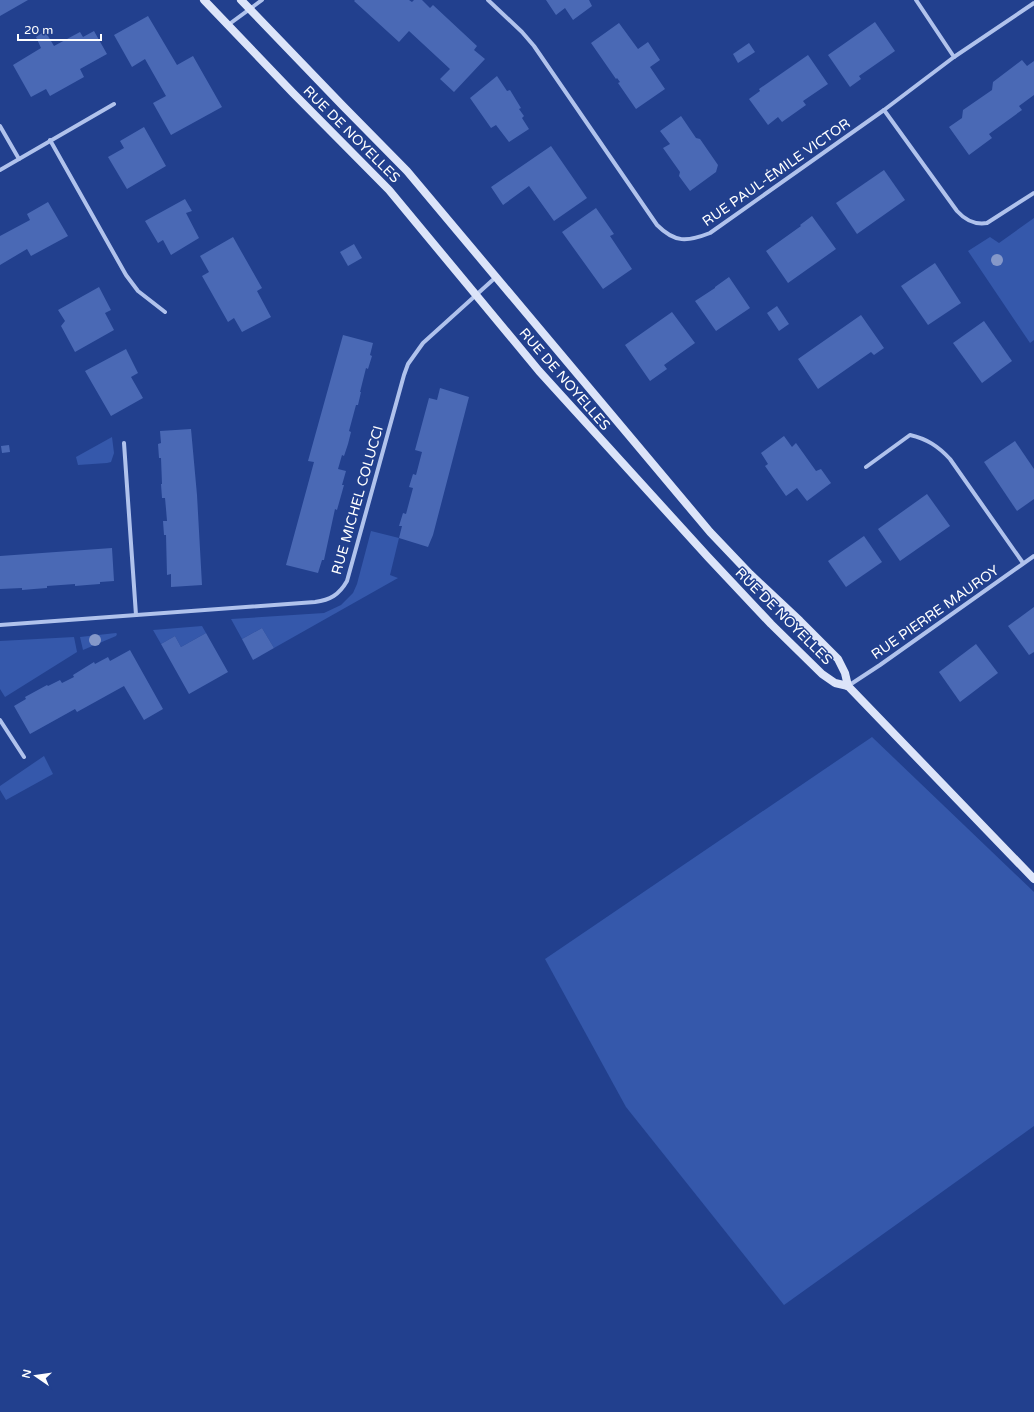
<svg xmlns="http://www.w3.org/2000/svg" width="1034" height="1412" font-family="'Varela Round',sans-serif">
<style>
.green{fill:#3558ab}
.building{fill:#4a69b5}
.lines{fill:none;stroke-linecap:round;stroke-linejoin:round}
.street{stroke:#b0c2ec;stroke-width:4}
.secondary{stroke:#dce4f9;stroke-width:8}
.tree{fill:#8598c9}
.labels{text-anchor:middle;stroke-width:3;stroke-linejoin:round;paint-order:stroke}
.street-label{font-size:14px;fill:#fff;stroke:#22408e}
</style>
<rect width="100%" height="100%" fill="#22408e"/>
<g class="green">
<path d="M1034,218V340L1030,343L968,251L990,237L999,243Z"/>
<path d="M112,437L114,453L111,462L107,463L78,465L76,457Z"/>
<path d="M371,531L399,538L390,575L398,578L274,648L262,628L242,639L231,619L324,613L341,605L353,593L357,584Z"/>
<path d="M202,626L206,633L181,647L175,636L161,644L153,630Z"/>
<path d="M116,633L117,634L116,636L83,650L80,637Z"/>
<path d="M74,637L77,652L5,697L0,689V641Z"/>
<path d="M872,737L1034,892V1126L784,1305L626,1107L545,959Z"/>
<path d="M44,756L53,774L6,800L0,790V786Z"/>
</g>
<g class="building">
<path d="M0,0H28L0,16Z"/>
<path d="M355,0H409L412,2L414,0H422L430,8L433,5L477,46L474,50L485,59L454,92L440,79L450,69L409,31L399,42L354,1Z"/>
<path d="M546,0H589L592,6L573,20L565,8L556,15Z"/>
<path d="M148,16L177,65L193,56L222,107L171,135L153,103L166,96L145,59L132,67L114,35Z"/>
<path d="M875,22L895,51L859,76L861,79L850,87L828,55Z"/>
<path d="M619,23L638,49L648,42L660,60L650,67L665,89L636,109L618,83L620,82L617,78L616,79L591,43Z"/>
<path d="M45,31L54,46L80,32L83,37L94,31L107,54L80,69L84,77L50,96L46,89L31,97L13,65L41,48L36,37Z"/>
<path d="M749,43L755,52L738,63L733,54Z"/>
<path d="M808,55L828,84L803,101L806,105L782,122L778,117L768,125L749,99L760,91L759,89Z"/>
<path d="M1022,60L1027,66L1034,61V95L1019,106L1022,110L989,134L992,138L969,155L949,127L962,118L963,110L992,90L993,82Z"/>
<path d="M497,76L507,91L510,90L521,108L519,109L524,116L522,118L529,129L509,142L496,125L491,128L470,98Z"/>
<path d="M681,116L696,138L700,139L718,165L716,172L690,191L679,176L680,172L663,148L670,144L660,131Z"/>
<path d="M144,127L166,166L127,189L108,157L124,148L120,141Z"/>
<path d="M551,146L587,198L554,221L529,186L503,205L491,187Z"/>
<path d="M884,170L905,200L857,234L836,203Z"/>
<path d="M185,199L192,211L186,213L199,238L171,255L163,240L158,243L145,221Z"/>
<path d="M48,202L68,236L31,256L27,249L0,265V236L30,220L27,214Z"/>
<path d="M596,208L614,234L610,236L632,269L603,289L562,232Z"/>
<path d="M812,216L836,249L788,283L766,251L801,226L800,225Z"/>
<path d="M233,237L262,288L257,291L271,317L242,332L234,318L228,322L202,276L209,272L200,256Z"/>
<path d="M354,244L362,258L348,266L340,252Z"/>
<path d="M935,263L961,303L928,325L901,286Z"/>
<path d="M729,277L750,308L716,331L695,301L715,288V287Z"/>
<path d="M99,287L111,310L105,313L114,330L75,352L61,326L65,321L58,310Z"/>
<path d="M777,306L789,324L779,331L767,313Z"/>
<path d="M672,312L695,343L664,365L667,369L650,381L625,345Z"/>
<path d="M861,315L884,348L874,355L871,352L818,389L798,359Z"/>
<path d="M984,321L1012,361L982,383L953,343Z"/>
<path d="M343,335L373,343L370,355L372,356L368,369L366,368L360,392H361L358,405H356L349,431L351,432L348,444L344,456L342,455L338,469L346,471L342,485H344L337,510L335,509L324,560H322L318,573L286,565L314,462L308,461Z"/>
<path d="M126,349L138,373L131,377L143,398L111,416L85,371Z"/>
<path d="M440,388L469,397L433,535L428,547L399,538L402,526H399L403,513L406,514L413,488L409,487L413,474L416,475L422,452L415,450L429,398L437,400Z"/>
<path d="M191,429L197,495L202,585L171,587V574L167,575L166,535H164L163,521H167L166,509L165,498H162L161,484H162L161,458H159L158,444L161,443L160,431Z"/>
<path d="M784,436L792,447L796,443L816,471L821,469L831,483L807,501L797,488L786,496L765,466L768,464L761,453Z"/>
<path d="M1015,441L1034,469V499L1017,511L984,462Z"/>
<path d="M9,445L10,452L2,453L1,446Z"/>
<path d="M927,494L950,526L900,561L878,529Z"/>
<path d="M864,536L882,562L846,587L828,561Z"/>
<path d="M112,548L114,581L100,582V584L87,585L75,586V584L47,586V588L34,589L22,590V588L0,589V556Z"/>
<path d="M1034,607V652L1029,655L1008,626Z"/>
<path d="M262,628L274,648L253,660L242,639Z"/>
<path d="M206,633L228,672L189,694L161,644L175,636L181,647Z"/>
<path d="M976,644L998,673L960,702L939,672Z"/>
<path d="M130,650L163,709L144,720L124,686L77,712L75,709L30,734L14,706L26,699L25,697L47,685L48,686L60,680L62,683L74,677L73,675L94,662L95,664L108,657L110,661Z"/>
</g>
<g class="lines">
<g class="street">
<path d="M488,0L522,32L534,46L657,225C675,243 687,242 710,233L884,110L954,57L1034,3"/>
<path d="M916,0L954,57"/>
<path d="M228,25L262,0"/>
<path d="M884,110L957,211C966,221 975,225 987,223L1034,193"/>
<path d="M0,126L19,159"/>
<path d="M50,140L126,275L138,291L165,312"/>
<path d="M0,170L114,104"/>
<path d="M124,443L136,615"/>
<path d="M866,467L910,435C927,439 938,446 950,459L1023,563"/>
<path d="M0,625L315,602C330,600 339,595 347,581L404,375L408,364L423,343L496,277"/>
<path d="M848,686L880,665L1034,556"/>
<path d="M0,720L24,757"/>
</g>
<g class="secondary">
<path d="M204,0L293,93L389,190L539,371L708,557L771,624L822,674L835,683L848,686"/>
<path d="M241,0L343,106L407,171L710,532L750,574L800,621L838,659L845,673L848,686"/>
<path d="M848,686L1034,879"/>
</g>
</g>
<g class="tree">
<circle cx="997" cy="260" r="6"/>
<circle cx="95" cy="640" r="6"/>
</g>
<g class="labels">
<g class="street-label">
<text transform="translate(352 134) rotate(45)" y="5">RUE DE NOYELLES</text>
<text transform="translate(776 172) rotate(-35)" y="5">RUE PAUL-ÉMILE VICTOR</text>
<text transform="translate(565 379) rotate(49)" y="5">RUE DE NOYELLES</text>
<text transform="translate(357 500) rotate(-74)" y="5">RUE MICHEL COLUCCI</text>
<text transform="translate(935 612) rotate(-35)" y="5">RUE PIERRE MAUROY</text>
<text transform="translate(784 616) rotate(45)" y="5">RUE DE NOYELLES</text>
</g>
</g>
<g transform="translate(36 1376) rotate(283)" stroke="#22408e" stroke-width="3" paint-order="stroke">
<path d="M0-3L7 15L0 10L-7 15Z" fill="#ffffff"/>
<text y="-6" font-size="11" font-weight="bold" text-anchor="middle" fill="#ffffff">N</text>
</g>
<path d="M18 34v6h83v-6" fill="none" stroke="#ffffff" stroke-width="2"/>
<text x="24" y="34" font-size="12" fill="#ffffff" stroke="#22408e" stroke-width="3" paint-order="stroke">20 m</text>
</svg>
